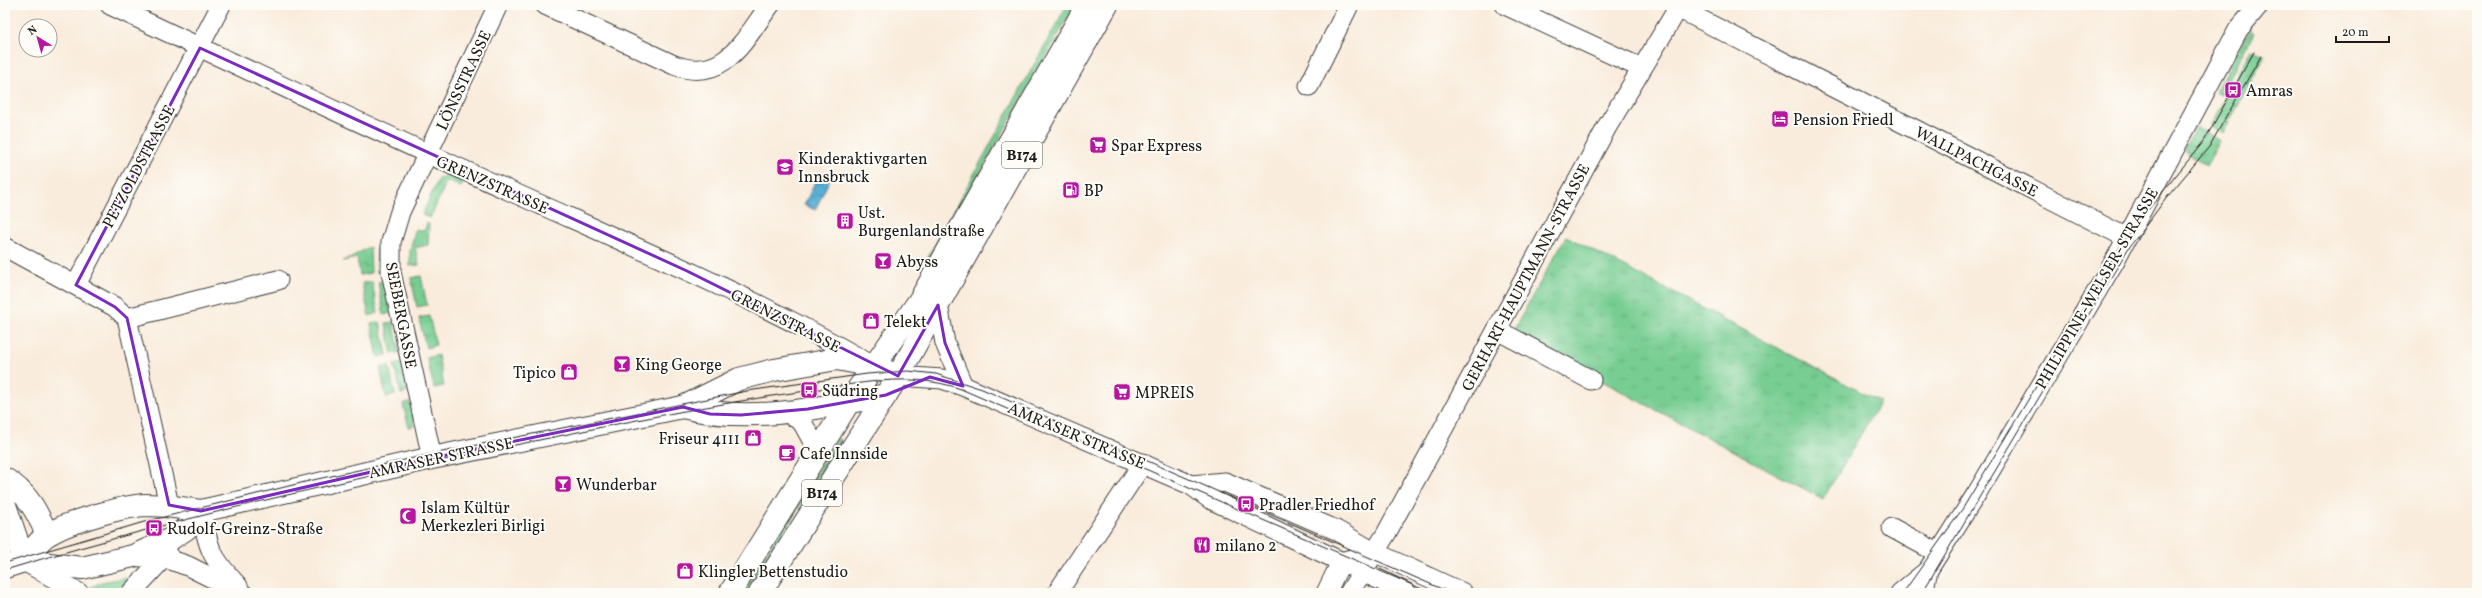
<svg xmlns="http://www.w3.org/2000/svg" width="2482" height="598" font-family="Vollkorn,serif">
<style>
.grass{fill:url(#grass-tufts);stroke:#4a7457}
.water{fill:url(#water-waves);stroke:#3a6578}
.lines{fill:none;stroke-linecap:round;stroke-linejoin:round}
.minor-casing{stroke:#3d3b39;stroke-width:21}
.tertiary-casing{stroke:#3d3b39;stroke-width:24}
.primary-casing{stroke:#3d3b39;stroke-width:24}
.minor{stroke:#fff;stroke-width:19}
.tertiary{stroke:#fff;stroke-width:22}
.primary{stroke:#fff;stroke-width:22}
.tram{stroke:#1c1c1c;stroke-width:1}
.marked{fill:none;stroke:#7b2cbf;stroke-width:3;stroke-linejoin:round}
.labels{text-anchor:middle;stroke-width:4;stroke-linejoin:round;paint-order:stroke}
.shield{fill:#fdfcf7;stroke:#605f5e;stroke-width:1}
.shield-label{font-size:15px;font-weight:bold;fill:#1c1c1c}
.street-label{font-size:16px;fill:#1c1c1c;stroke:#fdfcf7}
.poi-label{font-size:16px;fill:#1c1c1c;stroke:#fdfcf7;text-anchor:start}
</style>
<defs>
<pattern id="grass-tufts" width="24" height="20" patternUnits="userSpaceOnUse"><rect width="24" height="20" fill="#77cd92"/><path d="M3 7l-1-3M5 7V3M7 7l1-3M15 17l-1-3M17 17v-4M19 17l1-3" fill="none" stroke="#66af7d"/></pattern>
<pattern id="water-waves" width="16" height="10" patternUnits="userSpaceOnUse"><rect width="16" height="10" fill="#58aed5"/><path d="M0 5q4-4 8 0t8 0" fill="none" stroke="#488dac"/></pattern>
</defs>
<rect width="100%" height="100%" fill="#fdfcf7"/>
<filter id="ink" filterUnits="userSpaceOnUse"><feTurbulence type="fractalNoise" baseFrequency=".025" numOctaves="2"/><feDisplacementMap in="SourceGraphic" scale="8" xChannelSelector="R" yChannelSelector="G"/><feConvolveMatrix kernelMatrix="1 2 1 2 8 2 1 2 1" color-interpolation-filters="sRGB"/></filter>
<filter id="wash" filterUnits="userSpaceOnUse"><feTurbulence type="fractalNoise" baseFrequency=".012" numOctaves="4" result="noise"/><feDisplacementMap in="SourceGraphic" scale="16" xChannelSelector="R" yChannelSelector="G"/><feGaussianBlur stdDeviation="0.9" result="paint"/><feColorMatrix in="noise" values="0 0 0 0 0 0 0 0 0 0 0 0 0 0 0 0 0 1.4 0 .05"/><feComposite in="paint" operator="in"/></filter>
<g filter="url(#wash)">
<rect width="100%" height="100%" fill="#f9ecdc"/>
<g class="grass">
<path d="M1067,5H1075L924,272L926,261Z"/>
<path d="M2249,31L2254,33L2221,94L2215,91Z"/>
<path d="M2252,49L2265,56L2223,133L2210,126Z"/>
<path d="M2196,127L2220,141L2206,166L2190,155L2184,147Z"/>
<path d="M447,171L465,179L461,187L447,181L430,218L422,215L439,177L443,179Z"/>
<path d="M427,223L429,224L428,245L415,248L419,265L410,266V250L415,231L416,229L424,231Z"/>
<path d="M1566,236L1880,402L1823,499L1512,333Z"/>
<path d="M370,247L371,273L360,275L357,258L343,261Z"/>
<path d="M377,247L384,248V271L377,272Z"/>
<path d="M421,276L427,305L417,307L411,278Z"/>
<path d="M385,281L391,313L384,315L378,282Z"/>
<path d="M372,282L378,313L369,316L362,283Z"/>
<path d="M429,316L436,345L426,348L419,318Z"/>
<path d="M380,322L387,355L378,357L371,324Z"/>
<path d="M393,322L400,352L392,354L386,323Z"/>
<path d="M438,355L444,386L434,388L427,358Z"/>
<path d="M402,363L408,392L401,394L394,365Z"/>
<path d="M389,366L395,395L386,397L380,368Z"/>
<path d="M410,402L415,425L409,428L403,404Z"/>
<path d="M838,438L841,440L746,593H741Z"/>
<path d="M124,578L134,580L122,593H92L88,589L101,582Z"/>
</g>
<path class="water" d="M819,174L830,179L815,210L804,205Z"/>
</g>
<g filter="url(#ink)">
<g class="lines">
<defs>
<g id="minor">
<path d="M110,5C243,68 376,131 510,191C630,245 752,296 866,362"/>
<path d="M545,5L674,65C725,84 744,39 770,5"/>
<path d="M1505,5L1641,68"/>
<path d="M1678,8L2127,238"/>
<path d="M1309,86L1349,5"/>
<path d="M5,247L115,307L127,318L169,505"/>
<path d="M76,285L221,5"/>
<path d="M938,305L945,343L963,386"/>
<path d="M127,318L278,280"/>
<path d="M1497,330L1591,380"/>
<path d="M898,376L942,379L963,386L1191,485L1210,499L1407,593"/>
<path d="M786,412L802,422L818,451"/>
<path d="M432,458L391,272V242L400,212L498,5"/>
<path d="M1191,485L1225,482L1336,530L1374,552L1463,593"/>
<path d="M201,511C208,548 211,558 238,586"/>
<path d="M1892,528L1938,553"/>
<path d="M133,556L171,560L188,566L242,593"/>
<path d="M24,561L79,593"/>
<path d="M131,593L168,553"/>
<path d="M1057,593L1143,463"/>
<path d="M1326,593L1341,562L1352,559"/>
<path d="M1349,593L1386,534L1608,125L1680,5"/>
<path d="M1900,593L1928,570"/>
<path d="M1923,593L1928,570L1977,493L2113,264L2238,30L2259,5"/>
</g>
<g id="tertiary">
<path d="M683,407C750,424 819,408 886,395"/>
<path d="M5,479C27,492 37,512 47,534"/>
<path d="M5,505L24,561"/>
<path d="M24,561C31,553 39,539 49,534C68,522 123,506 146,505C165,505 183,508 201,511L432,458L683,407L739,379L774,370L837,359L874,366L898,376"/>
<path d="M5,567L24,561L82,568L133,556L169,540L186,529L201,511"/>
</g>
<g id="primary">
<path d="M730,593L849,402L921,298L1087,5"/>
<path d="M760,593L898,376L1107,5"/>
</g>
</defs>
<use href="#minor" class="minor-casing"/>
<use href="#tertiary" class="tertiary-casing"/>
<use href="#primary" class="primary-casing"/>
<use href="#minor" class="minor"/>
<use href="#tertiary" class="tertiary"/>
<use href="#primary" class="primary"/>
<g class="tram">
<path d="M5,563L144,522L313,480L427,455L747,391L867,374L908,371L936,374L982,389L1451,593"/>
<path d="M5,570C205,509 408,467 612,425C677,412 741,400 806,391C858,384 910,371 961,389L1431,593"/>
<path d="M1903,593L1963,508L2126,237L2204,141L2254,52"/>
<path d="M1922,593L2128,249L2168,196L2209,147L2261,56"/>
</g>
</g>
</g>
<path class="marked" d="M200,48L687,271L898,376L938,305L945,343L963,386L930,377L886,395L808,409L741,415L710,414L683,407L432,458L201,511L169,505L127,318L115,307L76,285Z"/>
<defs>
<symbol id="bus-square" viewBox="-11 -11 22 22"><rect x="-9" y="-9" width="18" height="18" rx="4" fill="#b5179e" stroke="#fdfcf7"/><path d="M-5-6H5V4H4V6H2V4H-2V6H-4V4H-5ZM-3.5-4V0h7V-4ZM-3.5 1.2v1.5H-2V1.2ZM2 1.2v1.5H3.5V1.2Z" fill="#fff"/></symbol>
<symbol id="hotel-square" viewBox="-11 -11 22 22"><rect x="-9" y="-9" width="18" height="18" rx="4" fill="#b5179e" stroke="#fdfcf7"/><path d="M-6-4.5h1.5V1H6V5H4.5V3h-9V5H-6ZM-4 0a1.8 1.8 0 1 1 3.6 0ZM.5 0V-2.5h3Q6-2.5 6 0Z" fill="#fff"/></symbol>
<symbol id="supermarket-square" viewBox="-11 -11 22 22"><rect x="-9" y="-9" width="18" height="18" rx="4" fill="#b5179e" stroke="#fdfcf7"/><path d="M-6-5.5h2.5l.6 2H6L4.5 2H-2.5L-4.4-4H-6ZM-1.5 3.2a1.3 1.3 0 1 0 .1 0ZM3 3.2a1.3 1.3 0 1 0 .1 0Z" fill="#fff"/></symbol>
<symbol id="school-square" viewBox="-11 -11 22 22"><rect x="-9" y="-9" width="18" height="18" rx="4" fill="#b5179e" stroke="#fdfcf7"/><path d="M0-5L7-2L0 1L-7-2ZM-4 1L0 2.5L4 1V4Q0 6-4 4Z" fill="#fff"/></symbol>
<symbol id="fuel-square" viewBox="-11 -11 22 22"><rect x="-9" y="-9" width="18" height="18" rx="4" fill="#b5179e" stroke="#fdfcf7"/><path d="M-5.5-6h7V0h2V4h1.3V-2.5L3-4.5l.8-.8L6-3V5H2.5V1h-1V6h-7ZM-4.2-4.7v3.2H.2V-4.7Z" fill="#fff"/></symbol>
<symbol id="building-square" viewBox="-11 -11 22 22"><rect x="-9" y="-9" width="18" height="18" rx="4" fill="#b5179e" stroke="#fdfcf7"/><path d="M-4-6H4V6H1V3H-1V6H-4ZM-2.5-4.3h1.7v1.8h-1.7ZM.8-4.3h1.7v1.8H.8ZM-2.5-1h1.7V.8h-1.7ZM.8-1h1.7V.8H.8Z" fill="#fff"/></symbol>
<symbol id="bar-square" viewBox="-11 -11 22 22"><rect x="-9" y="-9" width="18" height="18" rx="4" fill="#b5179e" stroke="#fdfcf7"/><path d="M-6-5H6L.8 .8V4.5H3.5V6h-7V4.5H-.8V.8Z" fill="#fff"/></symbol>
<symbol id="shop-square" viewBox="-11 -11 22 22"><rect x="-9" y="-9" width="18" height="18" rx="4" fill="#b5179e" stroke="#fdfcf7"/><path d="M-5-2.5h2.3a2.7 3.5 0 0 1 5.4 0H5L5.5 6h-11ZM-1.5-2.5h3a1.5 2.3 0 0 0-3 0Z" fill="#fff"/></symbol>
<symbol id="cafe-square" viewBox="-11 -11 22 22"><rect x="-9" y="-9" width="18" height="18" rx="4" fill="#b5179e" stroke="#fdfcf7"/><path d="M-5.5-4.5H6V0H3Q3 3.5 0 3.5H-2.5Q-5.5 3.5-5.5 0ZM3-3.2v2h1.7v-2ZM-6 4.5H4V6H-6Z" fill="#fff"/></symbol>
<symbol id="mosque-square" viewBox="-11 -11 22 22"><rect x="-9" y="-9" width="18" height="18" rx="4" fill="#b5179e" stroke="#fdfcf7"/><path d="M3.5-4.9A6 6 0 1 0 3.5 4.9A5 5 0 1 1 3.5-4.9Z" fill="#fff"/></symbol>
<symbol id="restaurant-square" viewBox="-11 -11 22 22"><rect x="-9" y="-9" width="18" height="18" rx="4" fill="#b5179e" stroke="#fdfcf7"/><path d="M-5-6h1v4h1v-4h1v4h1v-4h1v5L-1.5 .5V6h-2V.5L-5-1ZM5-6V6H3V1.5H1.5Q1.5-4 5-6Z" fill="#fff"/></symbol>
</defs>
<g fill-rule="evenodd">
<use href="#bus-square" x="2223" y="80" width="20" height="20"/>
<use href="#hotel-square" x="1770" y="109" width="20" height="20"/>
<use href="#supermarket-square" x="1088" y="135" width="20" height="20"/>
<use href="#school-square" x="775" y="157" width="20" height="20"/>
<use href="#fuel-square" x="1061" y="180" width="20" height="20"/>
<use href="#building-square" x="835" y="211" width="20" height="20"/>
<use href="#bar-square" x="873" y="251" width="20" height="20"/>
<use href="#shop-square" x="861" y="311" width="20" height="20"/>
<use href="#bar-square" x="612" y="354" width="20" height="20"/>
<use href="#shop-square" x="559" y="362" width="20" height="20"/>
<use href="#bus-square" x="799" y="380" width="20" height="20"/>
<use href="#supermarket-square" x="1112" y="382" width="20" height="20"/>
<use href="#shop-square" x="743" y="428" width="20" height="20"/>
<use href="#cafe-square" x="777" y="443" width="20" height="20"/>
<use href="#bar-square" x="553" y="474" width="20" height="20"/>
<use href="#bus-square" x="1236" y="494" width="20" height="20"/>
<use href="#mosque-square" x="398" y="506" width="20" height="20"/>
<use href="#bus-square" x="144" y="518" width="20" height="20"/>
<use href="#restaurant-square" x="1192" y="535" width="20" height="20"/>
<use href="#shop-square" x="675" y="561" width="20" height="20"/>
</g>
<g class="labels">
<g class="shield">
<rect x="1002" y="142" width="40" height="26" rx="3"/>
<rect x="802" y="480" width="40" height="26" rx="3"/>
</g>
<g class="shield-label">
<text x="1022" y="160">B174</text>
<text x="822" y="498">B174</text>
</g>
<g class="street-label">
<text transform="translate(463 80) rotate(-65)" y="6">LÖNSSTRASSE</text>
<text transform="translate(1977 161) rotate(27)" y="6">WALLPACHGASSE</text>
<text transform="translate(138 166) rotate(-62)" y="6">PETZOLDSTRASSE</text>
<text transform="translate(493 184) rotate(24)" y="6">GRENZSTRASSE</text>
<text transform="translate(1525 277) rotate(-62)" y="6">GERHART-HAUPTMANN-STRASSE</text>
<text transform="translate(2096 288) rotate(-60)" y="6">PHILIPPINE-WELSER-STRASSE</text>
<text transform="translate(402 315) rotate(79)" y="6">SEEBERGASSE</text>
<text transform="translate(786 320) rotate(27)" y="6">GRENZSTRASSE</text>
<text transform="translate(1077 435) rotate(23)" y="6">AMRASER STRASSE</text>
<text transform="translate(441 457) rotate(-12)" y="6">AMRASER STRASSE</text>
</g>
<g class="poi-label">
<text x="2246" y="96">Amras</text>
<text x="1793" y="125">Pension Friedl</text>
<text x="1111" y="151">Spar Express</text>
<text x="798" y="164">Kinderaktivgarten<tspan x="798" dy="18">Innsbruck</tspan></text>
<text x="1084" y="196">BP</text>
<text x="858" y="218">Ust.<tspan x="858" dy="18">Burgenlandstraße</tspan></text>
<text x="896" y="267">Abyss</text>
<text x="884" y="327">Telekt</text>
<text x="635" y="370">King George</text>
<text x="556" y="378" text-anchor="end">Tipico</text>
<text x="822" y="396">Südring</text>
<text x="1135" y="398">MPREIS</text>
<text x="740" y="444" text-anchor="end">Friseur 4111</text>
<text x="800" y="459">Cafe Innside</text>
<text x="576" y="490">Wunderbar</text>
<text x="1259" y="510">Pradler Friedhof</text>
<text x="421" y="513">Islam Kültür<tspan x="421" dy="18">Merkezleri Birligi</tspan></text>
<text x="167" y="534">Rudolf-Greinz-Straße</text>
<text x="1215" y="551">milano 2</text>
<text x="698" y="577">Klingler Bettenstudio</text>
</g>
</g>
<rect width="2482" height="598" fill="none" stroke="#fdfcf7" stroke-width="20"/>
<g transform="translate(38 38) rotate(323)"><circle r="19" fill="#fdfcf7" stroke="#a3a29f"/>
<path d="M0-3L7 15L0 10L-7 15Z" fill="#b5179e"/>
<text y="-6" font-size="11" font-weight="bold" text-anchor="middle" fill="#1c1c1c">N</text>
</g>
<path d="M2336 36v6h53v-6" fill="none" stroke="#1c1c1c" stroke-width="2"/>
<text x="2342" y="36" font-size="12" fill="#1c1c1c" stroke="#fdfcf7" stroke-width="3" paint-order="stroke">20 m</text>
</svg>
